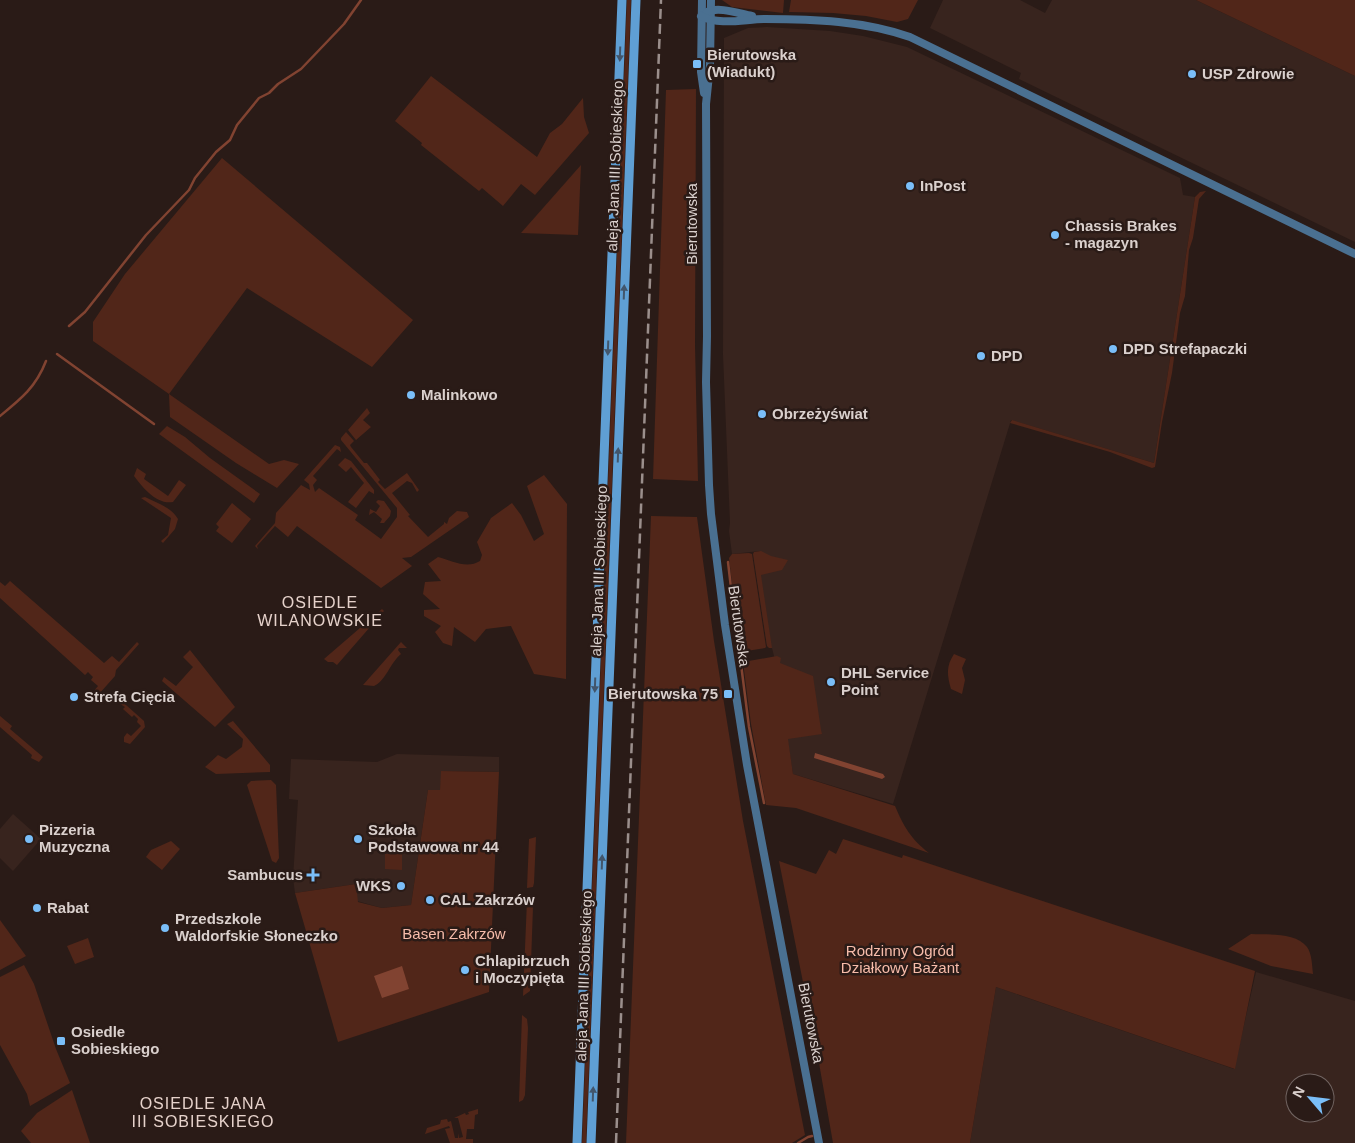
<svg xmlns="http://www.w3.org/2000/svg" width="1355" height="1143" font-family="Arial,sans-serif">
<style>
.built{fill:#38241e;fill-rule:evenodd}
.green{fill:#512619}
.water{fill:#814331}
.lines{fill:none;stroke-linecap:round;stroke-linejoin:round}
.stream{stroke:#814331;stroke-width:2.5}
.tertiary{stroke:#4a7091;stroke-width:8}
.secondary{stroke:#5f9fd4;stroke-width:9}
.rail{stroke:#9b8f8c;stroke-width:2.5;stroke-dasharray:10 5;stroke-linecap:butt}
.oneway{fill:#42566c}
.poi-dot{fill:#7abef8;stroke:#2a1b17;stroke-width:2}
.labels{text-anchor:middle;stroke-width:5;stroke-linejoin:round;paint-order:stroke}
.poi-label{font-size:15px;font-weight:bold;fill:#dad0cd;stroke:#2a1b17;text-anchor:start}
.street-label{font-size:15px;fill:#dad0cd;stroke:#2a1b17}
.park-label{font-size:15px;fill:#f7bcaa;stroke:#2a1b17}
.neighbourhood-label{font-size:16px;letter-spacing:1px;fill:#e6d2cb;stroke:#2a1b17}
</style>
<rect width="100%" height="100%" fill="#2a1b17"/>
<g class="built">
<path d="M943,0H1020L1045,13L1052,0H1196L1355,76V242L1019,79L1021,73L930,28Z"/>
<path d="M767,27L830,31L863,36L907,47L1180,178L1183,195L1195,197L1154,463L1011,420L893,804L793,774L774,656L772,648L767,646L754,559L760,551L732,554L729,531L730,523L723,355L724,38L748,28Z"/>
<path d="M397,754L499,757V772L442,771L440,791L428,790L411,905L382,908L357,901L356,884L295,893L293,878L298,800L289,799L291,759L377,762Z"/>
<path d="M13,814L41,839L13,871L0,858V829Z"/>
<path d="M1256,972L1355,1001V1143H970L996,987L1234,1069ZM1295,1083H1325V1113H1295Z"/>
</g>
<g class="green">
<path d="M627,0H631L586,1143H582Z"/>
<path d="M722,0H784L783,13L732,7Z"/>
<path d="M791,0H918L908,19L897,22L866,16L833,13L789,12Z"/>
<path d="M1196,0H1355V76Z"/>
<path d="M431,76L537,157L550,133L562,124L583,98L584,117L589,133L535,195L521,184L503,206L482,188L479,191L421,145L422,143L395,121Z"/>
<path d="M696,89L695,345L698,481L653,479L666,90Z"/>
<path d="M222,158L413,320L372,367L247,288L169,394L269,464L284,460L299,464L277,488L236,463L170,417L169,394L93,341V322L125,274Z"/>
<path d="M581,165L578,235L521,233Z"/>
<path d="M1206,191L1199,199L1193,238L1189,250L1185,296L1180,313L1172,373L1162,422L1155,467L1152,468L1110,452L1010,423L1012,420L1154,463L1195,197L1200,192Z"/>
<path d="M367,408L370,413L363,420L371,427L356,440L348,430Z"/>
<path d="M167,426L185,437L210,458L260,494L254,503L159,434Z"/>
<path d="M346,432L354,441L350,445L351,447L364,463H367L380,480L378,482L385,489L407,473L419,490L417,492L412,483L407,481L392,493L410,515L408,516L428,537L444,524V522L447,524L449,518L457,511L467,512L469,517L411,557L402,558L412,566L381,588L297,526L288,537L275,526L257,546L258,549L255,546L275,523L276,513L301,485L310,490L309,484L304,480L335,445L340,447L341,452L337,449L313,476L317,480L313,485L315,492L319,488L358,515L355,520L381,539L397,517V508L341,440V438Z"/>
<path d="M345,458L351,461L374,490V494L369,491L356,508L348,502L364,483L351,467L346,472L338,465Z"/>
<path d="M137,468L146,474L144,479L168,496L179,480L186,485L173,502C157,505 143,488 134,476Z"/>
<path d="M544,475L567,504L566,679L534,674L511,626L486,629L475,642L454,627L452,646L443,643L435,632L441,626L424,616V610L440,609L423,594L425,582L441,581L428,564L438,557C452,561 467,569 480,561L482,555L477,542L491,518L512,503L521,515L534,541L544,534L527,486Z"/>
<path d="M145,497C157,503 171,507 178,519L175,529L163,543L161,541L168,535L171,518L141,498Z"/>
<path d="M378,500L384,501L391,511L390,516L384,523H380L382,519L374,512L369,515L370,509L376,512L380,506L376,502Z"/>
<path d="M232,503L251,519L232,543L216,531L219,527L216,524Z"/>
<path d="M651,516L697,517L714,641L743,821L805,1135L792,1143H626Z"/>
<path d="M761,551L771,556L788,560L782,570L761,575L772,648H769L767,646L753,554L754,552Z"/>
<path d="M749,553L752,554L766,647L765,648L740,652L729,558L732,554Z"/>
<path d="M10,581L104,663L112,656L119,662L137,642L139,644L116,670L115,676L99,694L93,692L98,686L91,680L93,677L88,672L85,675L0,598V582L5,586Z"/>
<path d="M382,609L384,611L337,665L333,662H328L324,659Z"/>
<path d="M401,642L407,648H399L398,650L401,654C390,663 385,682 374,686L363,685Z"/>
<path d="M190,650L235,707L215,727L162,681L164,677L176,686L193,667L183,657Z"/>
<path d="M954,654L966,659L962,668L965,680L962,694L951,689C947,675 946,666 954,654Z"/>
<path d="M777,656L781,658L780,663L813,676L821,730L822,734L788,739L793,774L895,806C904,827 911,839 929,853L796,808L766,805L751,724L743,662Z"/>
<path d="M117,697L144,721L145,727L130,744L124,742V737L127,733L131,736L141,726L137,722L138,719L134,715L132,717L123,709L125,707L114,700Z"/>
<path d="M0,716L12,726L10,729L43,757L39,762L31,758L32,755L0,727Z"/>
<path d="M233,721L270,765V772L216,774L205,767L218,755L226,759L242,747L243,739L227,724Z"/>
<path d="M441,771L499,772L489,992L338,1042L295,893L356,884L358,902L382,908L411,905L428,790H440Z"/>
<path d="M271,780L276,785L279,858L276,863L272,861L247,785L251,781Z"/>
<path d="M536,837L534,883L533,887L527,888L529,839Z"/>
<path d="M843,839L902,858L903,855L1255,971L1235,1069L996,987L970,1143H833L819,1063L779,861L816,874L829,850L836,854Z"/>
<path d="M171,841L180,849L162,870L146,857L151,850Z"/>
<path d="M385,854H402V870L385,869Z"/>
<path d="M527,900L530,902L533,907L530,991L523,996Z"/>
<path d="M0,920L26,956L0,970Z"/>
<path d="M1251,934C1267,935 1296,932 1307,947C1312,954 1312,965 1313,974L1271,966L1228,949Z"/>
<path d="M88,938L94,957L75,964L67,946Z"/>
<path d="M24,965L34,984L56,1049L70,1083L30,1106L27,1094L0,1045V977Z"/>
<path d="M522,1015L527,1019L528,1028L525,1095L523,1100L519,1102Z"/>
<path d="M72,1090L90,1143H31L21,1131L37,1113Z"/>
<path d="M478,1109V1114L475,1115L474,1129H467L466,1139H473V1143H450L445,1129L450,1128L449,1126L425,1134L427,1128L440,1124L441,1120L447,1119L448,1122L451,1121L455,1138H458V1133L459,1138L463,1137L458,1118H454L465,1113L466,1115L469,1114L468,1112Z"/>
</g>
<g class="water">
<path d="M815,753L883,774L885,777L882,779L814,758Z"/>
<path d="M402,966L409,989L382,998L374,976Z"/>
</g>
<g class="lines">
<g class="stream">
<path d="M69,326L85,312L146,235L189,190L195,178L216,152L230,140L237,125L259,98L269,93L278,84L301,69L344,24L361,0"/>
<path d="M57,354L154,424"/>
<path d="M0,416C21,399 36,387 46,361"/>
<path d="M728,562L734,614"/>
<path d="M735,625L739,650"/>
<path d="M741,664L749,727L764,803"/>
<path d="M798,1143L808,1137L812,1136"/>
</g>
<g class="tertiary">
<path d="M702,0L701,72L704,93"/>
<path d="M711,0L710,65L706,104L707,336L706,382L709,485L711,514L725,625L747,765L819,1143"/>
<path d="M707,12C719,6 740,14 752,16"/>
<path d="M701,16C720,26 745,19 765,19C814,19 864,21 910,37L1355,254"/>
</g>
<g class="secondary">
<path d="M577,1143L622,0"/>
<path d="M591,1143L636,0"/>
</g>
<path class="rail" d="M616,1143L661,0"/>
</g>
<defs><path id="oneway-solid" d="M-6-.8H1V-3.2L6.5 0L1 3.2V.8H-6Z" transform="scale(1.25)"/></defs>
<g class="oneway">
<use href="#oneway-solid" transform="translate(620 54) rotate(92)"/>
<use href="#oneway-solid" transform="translate(624 292) rotate(-88)"/>
<use href="#oneway-solid" transform="translate(608 348) rotate(92)"/>
<use href="#oneway-solid" transform="translate(618 455) rotate(-88)"/>
<use href="#oneway-solid" transform="translate(595 685) rotate(92)"/>
<use href="#oneway-solid" transform="translate(602 862) rotate(-88)"/>
<use href="#oneway-solid" transform="translate(593 1094) rotate(-88)"/>
</g>
<g class="poi-dot">
<rect x="692" y="59" width="10" height="10" rx="2.5"/>
<circle cx="1192" cy="74" r="5"/>
<circle cx="910" cy="186" r="5"/>
<circle cx="1055" cy="235" r="5"/>
<circle cx="1113" cy="349" r="5"/>
<circle cx="981" cy="356" r="5"/>
<circle cx="411" cy="395" r="5"/>
<circle cx="762" cy="414" r="5"/>
<circle cx="831" cy="682" r="5"/>
<rect x="723" y="689" width="10" height="10" rx="2.5"/>
<circle cx="74" cy="697" r="5"/>
<circle cx="29" cy="839" r="5"/>
<circle cx="358" cy="839" r="5"/>
<path d="M310.5 867.5h5v5h5v5h-5v5h-5v-5h-5v-5h5z"/>
<circle cx="401" cy="886" r="5"/>
<circle cx="430" cy="900" r="5"/>
<circle cx="37" cy="908" r="5"/>
<circle cx="165" cy="928" r="5"/>
<circle cx="465" cy="970" r="5"/>
<rect x="56" y="1036" width="10" height="10" rx="2.5"/>
</g>
<g class="labels">
<g class="poi-label">
<text x="707" y="60">Bierutowska<tspan x="707" dy="17">(Wiadukt)</tspan></text>
<text x="1202" y="79">USP Zdrowie</text>
<text x="920" y="191">InPost</text>
<text x="1065" y="231">Chassis Brakes<tspan x="1065" dy="17">- magazyn</tspan></text>
<text x="1123" y="354">DPD Strefapaczki</text>
<text x="991" y="361">DPD</text>
<text x="421" y="400">Malinkowo</text>
<text x="772" y="419">Obrzeżyświat</text>
<text x="841" y="678">DHL Service<tspan x="841" dy="17">Point</tspan></text>
<text x="718" y="699" text-anchor="end">Bierutowska 75</text>
<text x="84" y="702">Strefa Cięcia</text>
<text x="39" y="835">Pizzeria<tspan x="39" dy="17">Muzyczna</tspan></text>
<text x="368" y="835">Szkoła<tspan x="368" dy="17">Podstawowa nr 44</tspan></text>
<text x="303" y="880" text-anchor="end">Sambucus</text>
<text x="391" y="891" text-anchor="end">WKS</text>
<text x="440" y="905">CAL Zakrzów</text>
<text x="47" y="913">Rabat</text>
<text x="175" y="924">Przedszkole<tspan x="175" dy="17">Waldorfskie Słoneczko</tspan></text>
<text x="475" y="966">Chlapibrzuch<tspan x="475" dy="17">i Moczypięta</tspan></text>
<text x="71" y="1037">Osiedle<tspan x="71" dy="17">Sobieskiego</tspan></text>
</g>
<g class="street-label">
<text transform="translate(615 166) rotate(-88)" y="5">aleja Jana III Sobieskiego</text>
<text transform="translate(692 224) rotate(-90)" y="5">Bierutowska</text>
<text transform="translate(599 571) rotate(-88)" y="5">aleja Jana III Sobieskiego</text>
<text transform="translate(739 626) rotate(82)" y="5">Bierutowska</text>
<text transform="translate(584 976) rotate(-88)" y="5">aleja Jana III Sobieskiego</text>
<text transform="translate(811 1023) rotate(79)" y="5">Bierutowska</text>
</g>
<g class="park-label">
<text x="454" y="939">Basen Zakrzów</text>
<text x="900" y="956">Rodzinny Ogród<tspan x="900" dy="17">Działkowy Bażant</tspan></text>
</g>
<g class="neighbourhood-label">
<text x="320" y="608">OSIEDLE<tspan x="320" dy="18">WILANOWSKIE</tspan></text>
<text x="203" y="1109">OSIEDLE JANA<tspan x="203" dy="18">III SOBIESKIEGO</tspan></text>
</g>
</g>
<g transform="translate(1310 1098) rotate(298)"><circle r="24" fill="#2a1b17" stroke="#706360"/>
<path d="M0-4L9 19L0 12L-9 19Z" fill="#7abef8"/>
<text y="-8" font-size="14" font-weight="bold" text-anchor="middle" fill="#dad0cd">N</text>
</g>
</svg>
